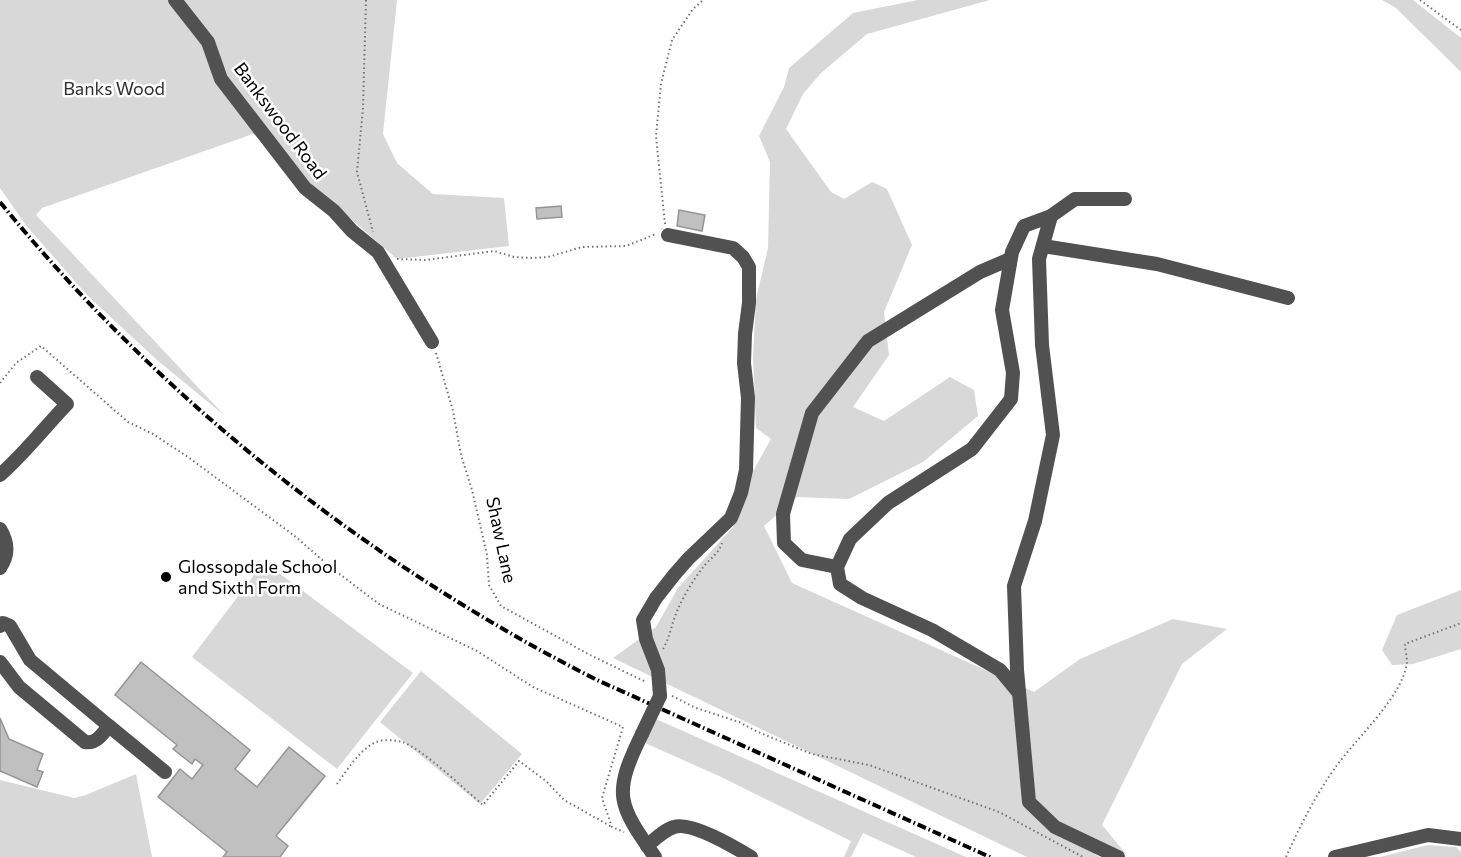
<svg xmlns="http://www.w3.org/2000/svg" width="1461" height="857" font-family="Commissioner,sans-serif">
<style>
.green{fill:#d8d8d8}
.building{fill:#c0c0c0;stroke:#959595;stroke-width:1.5}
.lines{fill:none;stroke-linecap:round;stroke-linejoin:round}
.path{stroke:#737373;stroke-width:2;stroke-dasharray:1.5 3;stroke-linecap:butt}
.minor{stroke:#515151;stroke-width:14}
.rail{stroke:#000;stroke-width:4;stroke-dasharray:9 3 1.5 3;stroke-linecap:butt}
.minor-bridge{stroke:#515151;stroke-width:14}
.poi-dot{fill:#000;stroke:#fff;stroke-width:2}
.labels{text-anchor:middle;stroke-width:5;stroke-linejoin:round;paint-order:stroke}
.park-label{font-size:18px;fill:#2f2f2f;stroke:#fff}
.street-label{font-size:18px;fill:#000;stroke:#fff}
.poi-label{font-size:18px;fill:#000;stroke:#fff;text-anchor:start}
</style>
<rect width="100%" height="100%" fill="#fff"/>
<g class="green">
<path d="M0,0H397L383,134L397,163L433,194L504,198L509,246L397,259L253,134L42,208L36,215L225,416L157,360L87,295L25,224L0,188Z"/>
<path d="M918,0H990L867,34L821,73L803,94L786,129L831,192L844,199L872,182L887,189L912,245L884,312L889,355L853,407L884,421L950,377L974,390L978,416L923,462L849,499L797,497L764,526L792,583L1034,692L1080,659L1173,619L1227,629L1182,664L1102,825L1126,854H1094L1100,857H1027L613,658L656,627L678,588L733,527L752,473L771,439L756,428L753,357L756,299L768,248L770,162L759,136L784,87L789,68L853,13Z"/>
<path d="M1382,0H1413L1461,38V72L1396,8Z"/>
<path d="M264,562L413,673L337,769L192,657Z"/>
<path d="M1461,590V649L1413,664L1392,665L1382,650L1397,615Z"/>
<path d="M421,671L522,754L480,804L380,722Z"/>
<path d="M656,719L966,857H916L863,833L851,857H844L851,841L719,776L645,743Z"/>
<path d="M136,774L152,857H0V780L74,798L86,795Z"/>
<path d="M1428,845L1456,847L1461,852V857H1380Z"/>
</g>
<g class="building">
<path d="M561,206L562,217L537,219L536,208Z"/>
<path d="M679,210L705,215L702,231L677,226Z"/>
<path d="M141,662L250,750L235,769L257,787L289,747L325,776L276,836L288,846L280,857H223L227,852L158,797L180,769L192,779L203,765L195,759L192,764L173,749L177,745L115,695Z"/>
<path d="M0,718L9,739L43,754L37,770L43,772L37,787L0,771Z"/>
</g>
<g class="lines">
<g class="path">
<path d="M366,0L363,108L357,172L373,232"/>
<path d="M1420,0L1461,30"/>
<path d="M665,224L656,136L661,84L672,40L693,9L703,0"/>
<path d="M397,259L426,260L494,251L514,257L533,258L548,257L582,247L626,246L656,234"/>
<path d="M436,353L453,411L461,455L472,490L487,555L489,585L501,606L590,655L646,682"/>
<path d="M0,383L16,363L41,346L128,422L153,434L188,457L296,537L329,566L379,604L477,651L533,687L623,727L602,798L612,827L624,832"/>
<path d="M663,649C670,637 672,622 678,609C684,595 695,577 705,565C712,557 719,553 722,543"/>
<path d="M672,696L696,708L739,722L758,732L812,754L869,765L999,812L1083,857"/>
<path d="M337,784C347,770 359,751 374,743C382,739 394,740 402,742C423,749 464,789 483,805L519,761L546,781L564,800L612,827"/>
<path d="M1286,857C1300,826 1315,796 1335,768C1355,739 1403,697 1407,662C1407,656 1405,649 1405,644L1461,623"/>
</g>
<g class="minor">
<path d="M175,0L208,42L221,79L305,188L334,211L352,231L378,252L432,342"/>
<path d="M1043,246L1157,264L1288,298"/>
<path d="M0,475C24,454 45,427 67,404L37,377"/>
<path d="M0,529C8,542 9,555 0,568"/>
<path d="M837,567L802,560L784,543L783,514L812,413L868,341L980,272L1010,259"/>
<path d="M0,626L3,623L10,626L30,660L109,726"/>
<path d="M0,662L19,687L85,742C97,744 102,734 109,726L165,772"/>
<path d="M1019,693L1000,670L932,630L862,598L840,584L837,567L850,539L888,503L972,449L1011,399L1013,373L1002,310L1012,252L1024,226L1051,216"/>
<path d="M660,696L658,670L646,639L643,620L656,598L674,575L688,559L731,518L741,493L746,470L748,398L744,363L745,334L749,303V267L743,257L733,248L668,235"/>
<path d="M642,734C612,795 618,804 655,857"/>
<path d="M647,846C655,839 664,830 674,827C691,821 736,848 751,857"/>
<path d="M1118,857L1055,827L1029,802L1017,670L1014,586L1035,521L1053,435L1042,345L1039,259L1051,216L1075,199H1125"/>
<path d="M1335,857L1428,835L1461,839"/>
</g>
<path class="rail" d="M0,202C161,400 370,565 597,680L990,857"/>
<path class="minor-bridge" d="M642,734L660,696"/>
</g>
<circle class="poi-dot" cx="166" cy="577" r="6"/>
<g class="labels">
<g class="park-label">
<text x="114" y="95">Banks Wood</text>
</g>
<g class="street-label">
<text transform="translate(280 121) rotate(53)" y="6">Bankswood Road</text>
<text transform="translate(501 540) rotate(78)" y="6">Shaw Lane</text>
</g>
<g class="poi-label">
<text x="178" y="573">Glossopdale School<tspan x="178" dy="21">and Sixth Form</tspan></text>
</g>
</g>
</svg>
